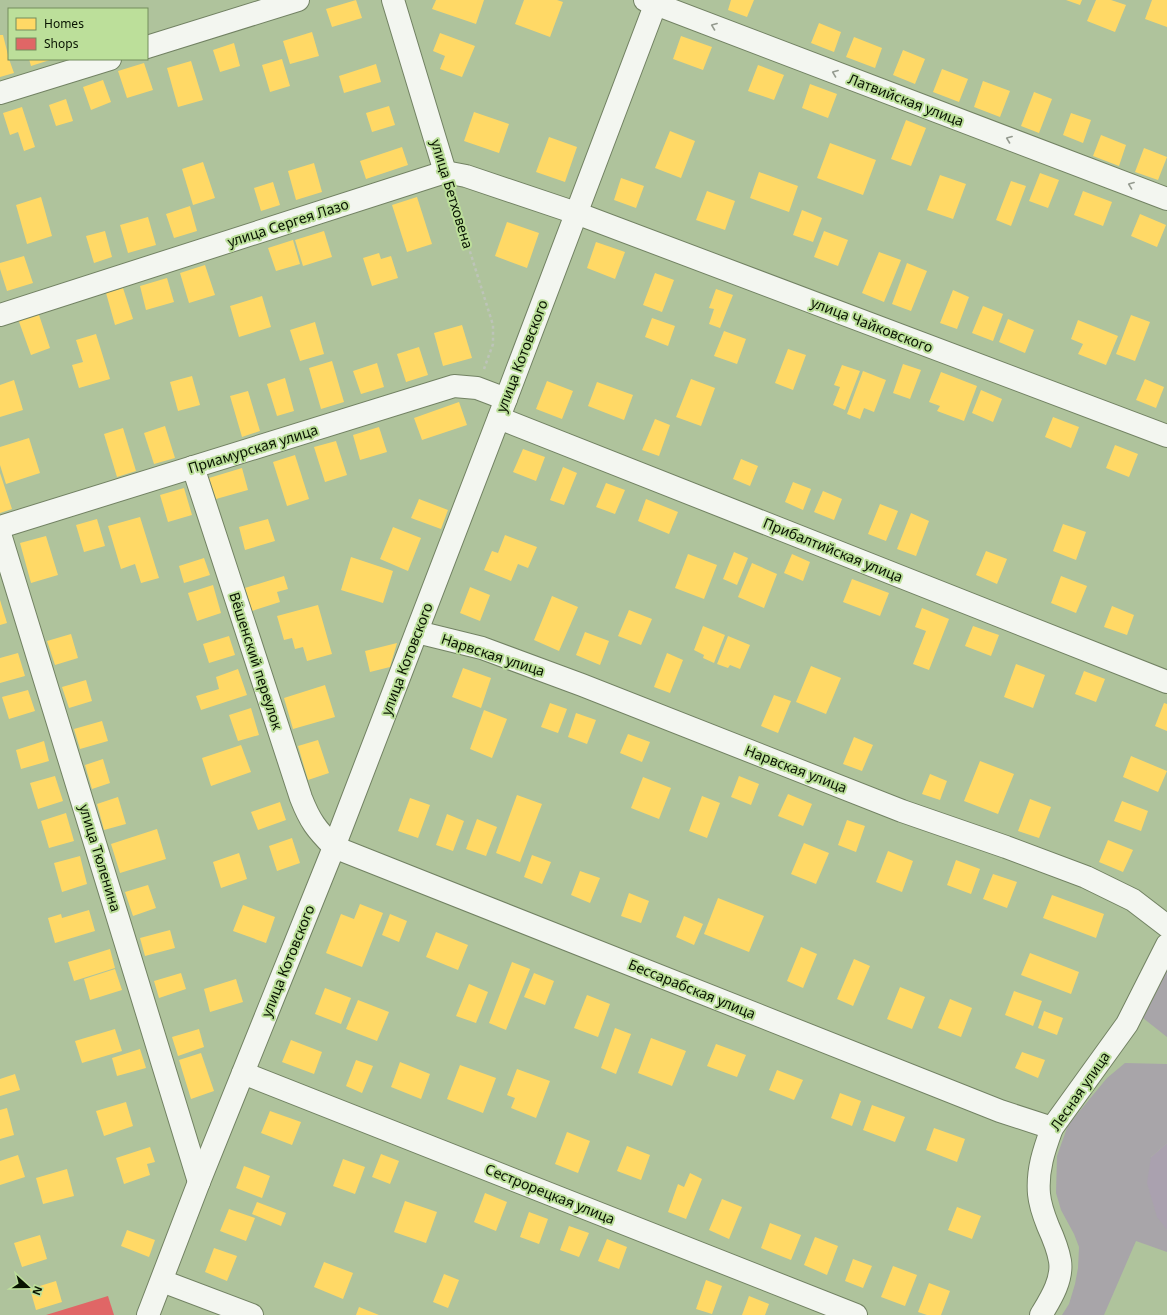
<svg xmlns="http://www.w3.org/2000/svg" width="1167" height="1315" font-family="'Noto Sans',sans-serif">
<style>
.green{fill:#a8a5a9}
.forest{fill:#aaa1af}
.homes{fill:#ffd966}
.shops{fill:#e06666}
.lines{fill:none;stroke-linecap:round;stroke-linejoin:round}
.minor-casing{stroke:#728263;stroke-width:24}
.path{stroke:#bdc4b8;stroke-width:2.5;stroke-dasharray:3 3;stroke-linecap:butt}
.minor{stroke:#f3f6f0;stroke-width:22}
.oneway{stroke:#959b90}
.labels{text-anchor:middle;stroke-width:4;stroke-linejoin:round;paint-order:stroke}
.street-label{font-size:14px;fill:#081300;stroke:#bcdf9a}
</style>
<rect width="100%" height="100%" fill="#afc39c"/>
<g class="green">
<path d="M1167,970V1037L1143,1018L1164,973Z"/>
<path d="M1125,1063L1167,1064V1143L1151,1157L1167,1230V1252L1136,1241L1104,1315H1062L1069,1304L1075,1284L1078,1268L1079,1247L1074,1234L1061,1210L1056,1193L1057,1156L1068,1125L1107,1078Z"/>
</g>
<path class="forest" d="M1167,1143V1230L1157,1217L1147,1183L1151,1157Z"/>
<g class="homes">
<path d="M356,0L362,18L332,27L326,9Z"/>
<path d="M436,0H484L476,24L432,9Z"/>
<path d="M524,0H557L563,2L550,37L515,24Z"/>
<path d="M731,0H754L747,17L728,10Z"/>
<path d="M1066,0H1082L1080,5Z"/>
<path d="M1096,0H1111L1126,5L1115,32L1087,21Z"/>
<path d="M1152,0H1167V27L1145,19Z"/>
<path d="M819,23L841,32L834,52L811,43Z"/>
<path d="M312,32L319,56L290,64L283,41Z"/>
<path d="M440,33L475,46L462,77L440,69L445,56L433,51Z"/>
<path d="M0,35H3L9,59L14,73L0,77Z"/>
<path d="M681,36L712,47L703,70L673,59Z"/>
<path d="M854,37L882,48L875,68L846,57Z"/>
<path d="M234,43L240,66L220,72L213,50Z"/>
<path d="M903,50L925,59L915,84L893,75Z"/>
<path d="M29,59H53L31,66Z"/>
<path d="M282,59L290,86L270,92L262,65Z"/>
<path d="M191,61L203,100L178,107L167,68Z"/>
<path d="M144,63L153,90L127,98L118,71Z"/>
<path d="M376,64L381,82L344,93L339,76Z"/>
<path d="M758,65L784,75L774,100L748,91Z"/>
<path d="M942,69L968,79L959,102L933,92Z"/>
<path d="M103,80L111,102L91,110L83,87Z"/>
<path d="M983,81L1010,91L1000,117L974,107Z"/>
<path d="M810,84L837,94L828,118L802,108Z"/>
<path d="M1034,92L1052,99L1039,133L1021,126Z"/>
<path d="M66,99L73,121L56,126L49,105Z"/>
<path d="M389,106L395,125L372,132L366,113Z"/>
<path d="M22,107L35,147L24,151L18,132L10,135L3,113Z"/>
<path d="M474,112L509,124L499,153L464,141Z"/>
<path d="M1071,113L1091,120L1083,143L1063,135Z"/>
<path d="M906,120L926,128L911,166L891,159Z"/>
<path d="M670,131L695,141L681,178L655,168Z"/>
<path d="M1101,135L1126,145L1119,166L1093,156Z"/>
<path d="M549,137L577,147L565,182L536,172Z"/>
<path d="M830,143L876,160L863,195L817,178Z"/>
<path d="M402,147L408,165L366,179L360,161Z"/>
<path d="M1144,148L1167,157L1158,180L1135,172Z"/>
<path d="M203,162L215,198L193,205L182,169Z"/>
<path d="M314,163L322,192L296,200L288,171Z"/>
<path d="M759,172L798,186L789,212L750,198Z"/>
<path d="M1040,173L1059,180L1048,208L1029,201Z"/>
<path d="M940,175L966,184L953,219L927,210Z"/>
<path d="M621,178L644,186L636,208L614,200Z"/>
<path d="M1011,181L1026,186L1011,226L996,220Z"/>
<path d="M273,182L280,205L261,211L254,188Z"/>
<path d="M707,191L735,201L725,230L696,220Z"/>
<path d="M1083,191L1112,202L1103,226L1074,215Z"/>
<path d="M41,197L52,236L27,244L16,205Z"/>
<path d="M417,197L432,244L407,252L392,205Z"/>
<path d="M190,206L197,231L174,238L166,214Z"/>
<path d="M802,210L822,218L813,242L793,235Z"/>
<path d="M1140,214L1166,225L1157,247L1131,236Z"/>
<path d="M148,217L156,245L128,253L120,225Z"/>
<path d="M507,222L539,233L527,268L495,256Z"/>
<path d="M105,231L112,257L94,263L86,236Z"/>
<path d="M324,231L332,257L303,266L295,240Z"/>
<path d="M824,231L848,240L838,266L814,257Z"/>
<path d="M293,240L300,264L276,271L268,248Z"/>
<path d="M596,242L625,252L615,279L587,268Z"/>
<path d="M879,252L901,260L884,302L862,293Z"/>
<path d="M379,253L381,259L391,256L398,278L372,286L363,258Z"/>
<path d="M24,256L33,283L7,291L0,269V263Z"/>
<path d="M907,263L927,271L911,311L892,304Z"/>
<path d="M205,265L215,295L189,303L180,273Z"/>
<path d="M655,273L674,280L662,312L643,305Z"/>
<path d="M167,278L174,302L146,310L140,286Z"/>
<path d="M123,288L133,319L115,325L106,293Z"/>
<path d="M716,289L733,295L720,328L709,324L714,309L709,308Z"/>
<path d="M953,290L969,297L957,329L940,323Z"/>
<path d="M262,296L271,327L239,337L230,306Z"/>
<path d="M983,306L1003,314L993,341L972,333Z"/>
<path d="M38,312L50,348L31,355L18,319Z"/>
<path d="M1131,315L1150,322L1135,361L1116,354Z"/>
<path d="M652,318L675,326L668,346L645,337Z"/>
<path d="M1008,319L1034,330L1025,353L999,342Z"/>
<path d="M1078,320L1118,336L1106,365L1078,354L1083,344L1071,339Z"/>
<path d="M315,322L324,354L300,361L290,330Z"/>
<path d="M462,325L472,358L443,366L434,333Z"/>
<path d="M724,331L746,339L737,364L714,356Z"/>
<path d="M96,334L110,379L79,388L72,365L83,362L76,340Z"/>
<path d="M419,347L428,375L406,382L397,354Z"/>
<path d="M788,349L806,355L793,390L775,383Z"/>
<path d="M332,361L344,402L321,409L309,368Z"/>
<path d="M377,363L384,387L361,394L353,371Z"/>
<path d="M903,364L921,370L910,399L893,393Z"/>
<path d="M842,365L860,371L845,410L833,405L840,387L834,385Z"/>
<path d="M863,371L886,380L874,412L864,408L860,419L847,414Z"/>
<path d="M941,372L977,386L964,421L937,411L940,406L929,402Z"/>
<path d="M192,376L200,405L178,411L170,382Z"/>
<path d="M285,378L294,411L277,416L267,384Z"/>
<path d="M691,379L715,388L701,426L676,417Z"/>
<path d="M1145,379L1164,387L1156,408L1136,400Z"/>
<path d="M14,380L23,410L0,417V385Z"/>
<path d="M547,381L573,391L562,419L536,409Z"/>
<path d="M597,382L633,395L624,420L588,406Z"/>
<path d="M981,390L1002,399L993,422L972,413Z"/>
<path d="M248,391L260,431L242,437L230,396Z"/>
<path d="M459,402L467,425L422,440L414,418Z"/>
<path d="M1053,417L1079,427L1071,448L1045,437Z"/>
<path d="M655,419L670,425L659,456L642,450Z"/>
<path d="M165,426L175,458L154,464L144,433Z"/>
<path d="M379,427L387,452L360,460L353,435Z"/>
<path d="M123,428L136,471L117,477L104,434Z"/>
<path d="M29,438L40,473L6,484L0,465V447Z"/>
<path d="M336,441L347,475L325,482L314,447Z"/>
<path d="M1115,445L1138,454L1129,477L1106,468Z"/>
<path d="M523,449L545,457L536,481L513,472Z"/>
<path d="M295,455L309,499L287,506L273,462Z"/>
<path d="M741,459L758,466L750,486L733,479Z"/>
<path d="M563,467L577,473L564,505L550,500Z"/>
<path d="M242,468L248,490L216,499L209,478Z"/>
<path d="M0,473L12,509L0,513Z"/>
<path d="M793,482L811,489L803,510L785,502Z"/>
<path d="M606,483L625,490L615,514L596,507Z"/>
<path d="M184,488L192,515L168,522L160,495Z"/>
<path d="M823,491L842,499L834,520L814,512Z"/>
<path d="M419,499L448,510L441,529L411,518Z"/>
<path d="M646,499L678,512L669,534L638,521Z"/>
<path d="M880,504L898,511L886,541L868,534Z"/>
<path d="M911,513L929,521L916,556L897,549Z"/>
<path d="M140,517L159,578L141,583L135,564L121,569L108,526Z"/>
<path d="M97,519L105,546L84,552L76,525Z"/>
<path d="M268,519L275,541L245,550L239,527Z"/>
<path d="M1063,524L1086,532L1076,560L1053,551Z"/>
<path d="M393,527L421,538L408,571L380,559Z"/>
<path d="M505,535L537,547L528,568L518,564L511,581L484,570L492,551L498,553Z"/>
<path d="M46,536L58,575L31,583L20,543Z"/>
<path d="M986,551L1007,559L997,584L976,575Z"/>
<path d="M734,552L748,558L737,585L723,579Z"/>
<path d="M688,554L717,565L704,599L675,588Z"/>
<path d="M792,554L810,562L803,581L784,573Z"/>
<path d="M351,557L393,571L383,603L341,590Z"/>
<path d="M204,558L210,575L184,583L179,566Z"/>
<path d="M752,563L777,574L764,608L738,597Z"/>
<path d="M284,576L288,589L277,592L280,602L252,611L245,588Z"/>
<path d="M1061,576L1087,586L1076,613L1051,603Z"/>
<path d="M852,579L889,593L880,616L843,602Z"/>
<path d="M213,585L221,613L197,621L188,593Z"/>
<path d="M470,587L490,595L480,621L460,613Z"/>
<path d="M552,596L578,607L559,651L534,640Z"/>
<path d="M0,600L7,623L0,625Z"/>
<path d="M318,605L332,654L307,661L303,647L295,649L292,638L284,640L277,616Z"/>
<path d="M1112,606L1134,615L1127,635L1104,627Z"/>
<path d="M922,608L949,619L929,670L913,664L926,631L915,627Z"/>
<path d="M629,610L652,619L641,645L618,636Z"/>
<path d="M703,626L725,635L714,663L703,658L704,655L694,650Z"/>
<path d="M973,626L999,635L991,656L965,646Z"/>
<path d="M585,632L609,641L600,665L576,655Z"/>
<path d="M71,634L78,658L55,665L47,641Z"/>
<path d="M229,636L235,655L209,663L203,644Z"/>
<path d="M728,636L750,645L740,669L730,665L728,668L717,664Z"/>
<path d="M397,643L390,667L370,672L365,651Z"/>
<path d="M18,653L25,676L0,683V658Z"/>
<path d="M667,653L683,660L670,693L654,687Z"/>
<path d="M1016,664L1045,675L1033,708L1004,697Z"/>
<path d="M811,666L841,678L826,714L796,702Z"/>
<path d="M463,668L491,678L481,708L452,697Z"/>
<path d="M238,669L247,695L201,710L196,696L219,689L216,677Z"/>
<path d="M1084,671L1105,679L1096,702L1075,694Z"/>
<path d="M86,680L92,701L69,708L62,687Z"/>
<path d="M325,685L335,717L293,729L284,698Z"/>
<path d="M28,690L35,711L9,719L2,697Z"/>
<path d="M774,695L791,701L778,733L761,726Z"/>
<path d="M550,703L567,709L558,733L541,727Z"/>
<path d="M1164,703L1167,704V731L1155,726Z"/>
<path d="M251,708L259,735L238,741L229,715Z"/>
<path d="M484,710L507,719L492,758L470,749Z"/>
<path d="M576,713L596,720L587,744L568,737Z"/>
<path d="M102,721L108,741L80,749L74,729Z"/>
<path d="M628,734L650,742L642,762L620,753Z"/>
<path d="M854,737L873,745L862,771L843,764Z"/>
<path d="M318,740L329,773L308,780L298,746Z"/>
<path d="M44,741L49,761L21,769L16,750Z"/>
<path d="M241,745L251,772L211,786L202,758Z"/>
<path d="M1131,756L1167,771L1158,792L1123,777Z"/>
<path d="M103,759L110,783L92,789L85,765Z"/>
<path d="M980,761L1014,774L998,814L964,801Z"/>
<path d="M930,774L947,781L940,800L922,794Z"/>
<path d="M55,776L63,801L38,809L30,783Z"/>
<path d="M739,776L759,784L751,805L731,797Z"/>
<path d="M643,777L671,788L659,819L631,808Z"/>
<path d="M788,794L812,804L803,826L778,816Z"/>
<path d="M517,795L542,804L520,862L496,853Z"/>
<path d="M702,796L720,803L707,838L689,831Z"/>
<path d="M118,797L126,824L104,830L97,804Z"/>
<path d="M410,798L430,805L418,838L398,831Z"/>
<path d="M1030,799L1051,807L1039,838L1018,831Z"/>
<path d="M1122,801L1148,811L1141,831L1114,821Z"/>
<path d="M280,802L286,820L258,830L251,812Z"/>
<path d="M66,813L74,841L49,848L41,821Z"/>
<path d="M447,814L464,821L453,851L436,845Z"/>
<path d="M477,819L497,827L486,856L466,849Z"/>
<path d="M847,820L865,826L856,852L838,845Z"/>
<path d="M157,829L166,859L120,873L111,844Z"/>
<path d="M292,838L300,863L277,871L269,846Z"/>
<path d="M1108,840L1133,850L1123,872L1099,862Z"/>
<path d="M804,843L829,853L816,884L791,874Z"/>
<path d="M888,851L913,861L902,892L876,882Z"/>
<path d="M239,853L247,879L221,888L213,862Z"/>
<path d="M532,855L551,862L542,884L524,877Z"/>
<path d="M80,856L87,884L62,892L54,863Z"/>
<path d="M956,860L980,869L971,894L947,885Z"/>
<path d="M580,871L600,878L590,903L571,895Z"/>
<path d="M993,874L1017,882L1007,908L983,899Z"/>
<path d="M148,885L156,908L133,916L125,892Z"/>
<path d="M629,893L649,901L641,923L621,916Z"/>
<path d="M1052,895L1104,914L1096,938L1043,918Z"/>
<path d="M718,898L764,916L749,952L704,934Z"/>
<path d="M360,904L383,913L362,967L326,953L341,914L354,919Z"/>
<path d="M243,905L275,917L266,943L233,931Z"/>
<path d="M89,910L95,931L55,943L48,918L61,914L62,918Z"/>
<path d="M390,914L407,921L399,942L382,935Z"/>
<path d="M684,916L703,924L694,945L676,937Z"/>
<path d="M170,930L175,948L145,956L140,938Z"/>
<path d="M436,932L468,945L458,970L426,957Z"/>
<path d="M801,947L817,954L803,988L787,981Z"/>
<path d="M110,949L115,968L74,981L68,962Z"/>
<path d="M1030,953L1079,972L1071,994L1021,975Z"/>
<path d="M854,959L870,966L853,1006L837,999Z"/>
<path d="M512,962L530,969L506,1030L489,1023Z"/>
<path d="M115,969L122,990L90,1000L84,979Z"/>
<path d="M181,973L186,989L159,998L154,981Z"/>
<path d="M534,973L554,981L545,1005L524,997Z"/>
<path d="M236,979L243,1002L210,1012L204,989Z"/>
<path d="M469,984L488,992L476,1023L456,1016Z"/>
<path d="M900,987L925,997L912,1029L887,1019Z"/>
<path d="M325,988L351,998L341,1024L315,1014Z"/>
<path d="M1014,991L1042,1001L1033,1026L1005,1015Z"/>
<path d="M587,995L610,1004L598,1037L574,1028Z"/>
<path d="M950,999L972,1008L961,1037L938,1028Z"/>
<path d="M358,1000L389,1012L377,1041L346,1029Z"/>
<path d="M1044,1011L1063,1018L1057,1035L1038,1028Z"/>
<path d="M615,1028L631,1034L616,1074L601,1068Z"/>
<path d="M115,1029L122,1051L82,1063L75,1041Z"/>
<path d="M199,1029L204,1047L178,1056L172,1037Z"/>
<path d="M651,1038L686,1051L672,1086L638,1073Z"/>
<path d="M291,1040L322,1052L314,1074L282,1062Z"/>
<path d="M716,1044L746,1055L737,1077L707,1066Z"/>
<path d="M140,1049L146,1068L117,1076L112,1058Z"/>
<path d="M1022,1052L1045,1060L1038,1078L1015,1068Z"/>
<path d="M201,1053L214,1091L191,1099L179,1060Z"/>
<path d="M356,1060L373,1066L362,1093L346,1086Z"/>
<path d="M400,1062L430,1074L421,1099L391,1087Z"/>
<path d="M460,1065L496,1078L483,1113L447,1099Z"/>
<path d="M517,1069L550,1081L536,1118L511,1108L515,1098L507,1095Z"/>
<path d="M777,1070L803,1080L794,1100L769,1090Z"/>
<path d="M15,1074L20,1090L0,1096V1079Z"/>
<path d="M840,1093L861,1101L852,1126L831,1118Z"/>
<path d="M126,1102L133,1126L104,1136L96,1111Z"/>
<path d="M872,1105L905,1117L895,1142L863,1130Z"/>
<path d="M7,1108L14,1135L0,1139V1110Z"/>
<path d="M270,1111L301,1122L292,1145L261,1133Z"/>
<path d="M934,1128L965,1139L957,1162L926,1150Z"/>
<path d="M567,1132L590,1141L578,1173L555,1164Z"/>
<path d="M627,1146L650,1155L641,1180L617,1171Z"/>
<path d="M150,1147L155,1162L147,1164L150,1175L124,1184L116,1158Z"/>
<path d="M381,1154L399,1161L390,1184L372,1177Z"/>
<path d="M18,1155L25,1177L0,1185V1161Z"/>
<path d="M343,1159L365,1167L355,1194L333,1186Z"/>
<path d="M244,1166L270,1176L262,1198L236,1188Z"/>
<path d="M67,1169L74,1196L43,1204L36,1178Z"/>
<path d="M690,1173L702,1179L686,1219L668,1212L678,1184L684,1187Z"/>
<path d="M485,1193L507,1202L496,1231L474,1222Z"/>
<path d="M722,1199L742,1207L729,1239L709,1230Z"/>
<path d="M405,1201L437,1212L426,1243L394,1232Z"/>
<path d="M257,1202L286,1213L281,1226L252,1214Z"/>
<path d="M957,1207L981,1216L972,1239L948,1230Z"/>
<path d="M229,1209L255,1218L246,1241L220,1231Z"/>
<path d="M529,1212L548,1219L539,1244L520,1237Z"/>
<path d="M770,1223L801,1235L791,1260L761,1248Z"/>
<path d="M569,1226L589,1233L579,1257L560,1250Z"/>
<path d="M127,1230L155,1240L149,1257L121,1246Z"/>
<path d="M40,1235L47,1259L22,1267L14,1243Z"/>
<path d="M815,1237L838,1246L827,1275L804,1265Z"/>
<path d="M607,1239L627,1247L619,1269L598,1261Z"/>
<path d="M214,1248L237,1256L227,1281L205,1272Z"/>
<path d="M853,1259L872,1266L863,1288L845,1281Z"/>
<path d="M324,1262L353,1273L343,1299L314,1287Z"/>
<path d="M893,1266L917,1275L905,1306L881,1297Z"/>
<path d="M444,1274L459,1280L448,1308L433,1302Z"/>
<path d="M706,1280L722,1286L712,1314L696,1309Z"/>
<path d="M56,1281L62,1302L36,1310L30,1289Z"/>
<path d="M929,1283L950,1291L941,1315H927L918,1312Z"/>
<path d="M749,1296L769,1304L765,1315H742Z"/>
<path d="M359,1307L379,1315H356Z"/>
</g>
<path class="shops" d="M108,1296L114,1315H46Z"/>
<g class="lines">
<defs>
<g id="minor">
<path d="M393,0L445,172"/>
<path d="M645,0L1167,199"/>
<path d="M147,47L298,0"/>
<path d="M0,93L110,59"/>
<path d="M0,315L445,172L466,176L576,213L1167,436"/>
<path d="M499,418L1167,682"/>
<path d="M193,467L301,798C310,821 316,829 334,847L1000,1111L1052,1128"/>
<path d="M0,527L454,386L477,388L506,399"/>
<path d="M0,534L199,1182"/>
<path d="M417,632L482,648L582,685L902,811L1006,847L1086,877L1133,900L1167,926"/>
<path d="M243,1073L856,1315"/>
<path d="M162,1281L252,1315"/>
<path d="M148,1315L199,1182L334,847L506,399L657,0"/>
<path d="M1041,1315C1050,1300 1063,1280 1060,1261C1058,1249 1053,1237 1048,1226C1044,1216 1040,1205 1039,1194C1037,1170 1044,1150 1052,1128L1127,1024L1167,945"/>
</g>
</defs>
<use href="#minor" class="minor-casing"/>
<path class="path" d="M452,194L493,325V344L484,369"/>
<use href="#minor" class="minor"/>
</g>
<defs><path id="oneway-chevron" d="M-2-3.5L2.5 0L-2 3.5" fill="none" stroke-width="1.6" stroke-linecap="round" stroke-linejoin="round"/></defs>
<g class="oneway">
<use href="#oneway-chevron" transform="translate(714 26) rotate(-159)"/>
<use href="#oneway-chevron" transform="translate(835 73) rotate(-159)"/>
<use href="#oneway-chevron" transform="translate(1009 139) rotate(-159)"/>
<use href="#oneway-chevron" transform="translate(1131 185) rotate(-159)"/>
</g>
<g class="labels">
<g class="street-label">
<text transform="translate(906 100) rotate(21)" y="5">Латвийская улица</text>
<text transform="translate(452 194) rotate(73)" y="5">улица Бетховена</text>
<text transform="translate(288 223) rotate(-18)" y="5">улица Сергея Лазо</text>
<text transform="translate(872 325) rotate(21)" y="5">улица Чайковского</text>
<text transform="translate(522 356) rotate(-69)" y="5">улица Котовского</text>
<text transform="translate(253 449) rotate(-17)" y="5">Приамурская улица</text>
<text transform="translate(833 550) rotate(22)" y="5">Прибалтийская улица</text>
<text transform="translate(493 655) rotate(18)" y="5">Нарвская улица</text>
<text transform="translate(407 659) rotate(-69)" y="5">улица Котовского</text>
<text transform="translate(256 661) rotate(72)" y="5">Вёшенский переулок</text>
<text transform="translate(796 769) rotate(21)" y="5">Нарвская улица</text>
<text transform="translate(100 858) rotate(73)" y="5">улица Тюленина</text>
<text transform="translate(288 961) rotate(-68)" y="5">улица Котовского</text>
<text transform="translate(692 989) rotate(22)" y="5">Бессарабская улица</text>
<text transform="translate(1080 1091) rotate(-55)" y="5">Лесная улица</text>
<text transform="translate(550 1194) rotate(22)" y="5">Сестрорецкая улица</text>
</g>
</g>
<rect x="8" y="8" width="140" height="52" fill="#bcdf9a" stroke="#748d5c"/>
<rect x="16" y="18" width="20" height="12" fill="#ffd966" stroke="#748d5c"/>
<text x="44" y="28" font-size="12" fill="#081300">Homes</text>
<rect x="16" y="38" width="20" height="12" fill="#e06666" stroke="#748d5c"/>
<text x="44" y="48" font-size="12" fill="#081300">Shops</text>
<g transform="translate(28 1287) rotate(111)" stroke="#bcdf9a" stroke-width="3" paint-order="stroke">
<path d="M0-3L7 15L0 10L-7 15Z" fill="#081300"/>
<text y="-6" font-size="11" font-weight="bold" text-anchor="middle" fill="#081300">N</text>
</g>
</svg>
